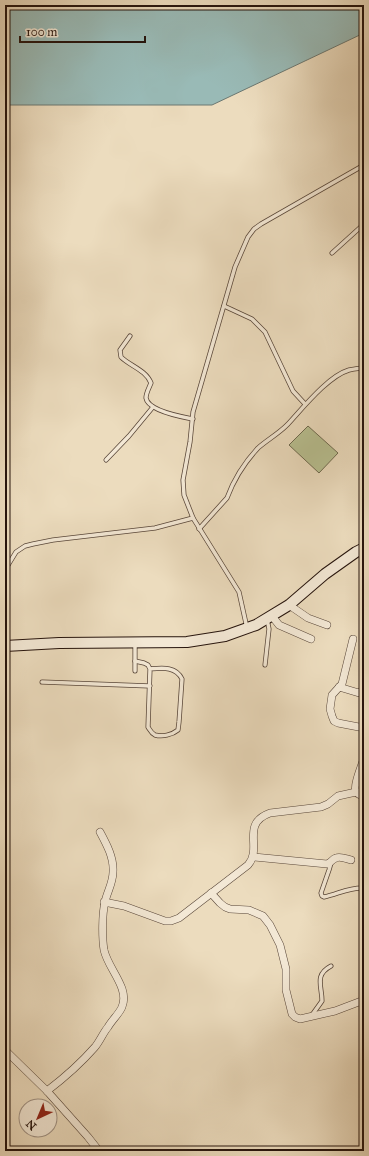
<svg xmlns="http://www.w3.org/2000/svg" width="369" height="1156" font-family="'IM FELL Great Primer',serif">
<style>
.green{fill:#b8c091;stroke:#6f6a4f}
.water{fill:#99bab6;stroke:#6b7872}
.lines{fill:none;stroke-linecap:round;stroke-linejoin:round}
.lane-casing{stroke:#584639;stroke-width:5}
.street-casing{stroke:#584639;stroke-width:8}
.secondary-casing{stroke:#26140d;stroke-width:12}
.lane{stroke:#f3e8d5;stroke-width:3.5}
.street{stroke:#f3e8d5;stroke-width:7}
.secondary{stroke:#f3e8d5;stroke-width:10}
</style>
<rect width="100%" height="100%" fill="#ecdcbe"/>
<filter id="stains"><feTurbulence type="fractalNoise" baseFrequency=".005" numOctaves="4"/><feColorMatrix values="0 0 0 0 .2 0 0 0 0 .09 0 0 0 0 .02 0 0 0 .5 -.17"/></filter>
<radialGradient id="worn" r=".72"><stop offset=".6" stop-color="#630" stop-opacity="0"/><stop offset="1" stop-color="#630" stop-opacity=".3"/></radialGradient>
<path class="green" d="M308,426L338,453L319,473L289,445Z"/>
<path class="water" d="M5,5H364V33L212,105H5Z"/>
<g class="lines">
<defs>
<g id="lane">
<path d="M332,253L364,224"/>
<path d="M224,306L252,319L265,332L293,391L305,404"/>
<path d="M130,336L120,350L121,357C130,366 146,370 151,383C149,388 146,393 146,398C148,411 182,417 193,419"/>
<path d="M106,460L129,436L153,407"/>
<path d="M199,529L227,498C234,479 245,462 258,448C267,440 278,434 287,425C302,409 328,376 349,370C354,369 359,368 364,368"/>
<path d="M5,570L16,552L25,546L33,544L53,540L155,528L193,518"/>
<path d="M247,628L239,592L193,518L184,495L183,480L190,442L193,412L235,267L248,237L254,229L261,224L364,165"/>
<path d="M135,661L144,663L148,665L150,669L148,727C150,730 151,733 155,735C162,737 172,735 178,730L179,722L182,679C176,666 162,668 150,669"/>
<path d="M265,665L269,629L267,619"/>
<path d="M135,671V644"/>
<path d="M42,682L150,686"/>
<path d="M331,863L329,870L321,893L322,896L324,897C338,894 350,887 364,888"/>
<path d="M312,1015L322,1001C322,986 314,975 331,966"/>
</g>
<g id="street">
<path d="M289,605L308,618L327,625"/>
<path d="M272,616L279,625L311,639"/>
<path d="M353,639L342,684L332,695L330,709L332,716L334,721L338,723L364,728"/>
<path d="M339,687L359,693L361,692L364,687"/>
<path d="M364,758C362,765 353,786 356,791C357,795 361,795 364,796"/>
<path d="M253,857L327,864C331,863 332,859 336,858C340,856 347,859 351,860"/>
<path d="M211,893L220,903L225,907L230,909L249,910L263,916L270,925L280,945L286,969V990L292,1014L295,1017L300,1019L335,1011L364,1000"/>
<path d="M104,902L124,906L165,921H171L179,918L248,865C263,848 240,824 270,813L321,807L328,804L338,796L356,792"/>
<path d="M5,1050L47,1091L88,1137L99,1151"/>
<path d="M47,1091C64,1078 81,1063 95,1047C100,1041 103,1033 108,1027C112,1020 119,1014 122,1007C130,988 108,969 104,950C102,938 102,914 105,902C107,892 113,883 113,872C114,858 107,845 100,832"/>
</g>
<path id="secondary" d="M5,646L59,643L187,642L225,636L256,625L289,605L325,574L356,552L364,548"/>
</defs>
<use href="#lane" class="lane-casing"/>
<use href="#street" class="street-casing"/>
<use href="#secondary" class="secondary-casing"/>
<use href="#lane" class="lane"/>
<use href="#street" class="street"/>
<use href="#secondary" class="secondary"/>
</g>
<rect width="369" height="1156" fill="none" stroke="#ecdcbe" stroke-width="20"/>
<rect x="6" y="6" width="357" height="1144" fill="none" stroke="#26140d" stroke-width="2"/>
<rect x="10" y="10" width="349" height="1136" fill="none" stroke="#26140d"/>
<g transform="translate(38 1118) rotate(224)"><circle r="19" fill="#f3e8d5" stroke="#a19385"/>
<path d="M0-3L7 15L0 10L-7 15Z" fill="#8f2418"/>
<text y="-6" font-size="11" font-weight="bold" text-anchor="middle" fill="#26140d">N</text>
</g>
<path d="M20 36v6h125v-6" fill="none" stroke="#26140d" stroke-width="2"/>
<text x="26" y="36" font-size="12" fill="#26140d" stroke="#f3e8d5" stroke-width="3" paint-order="stroke">100 m</text>
<rect width="100%" height="100%" filter="url(#stains)"/>
<rect width="100%" height="100%" fill="url(#worn)"/>
</svg>
